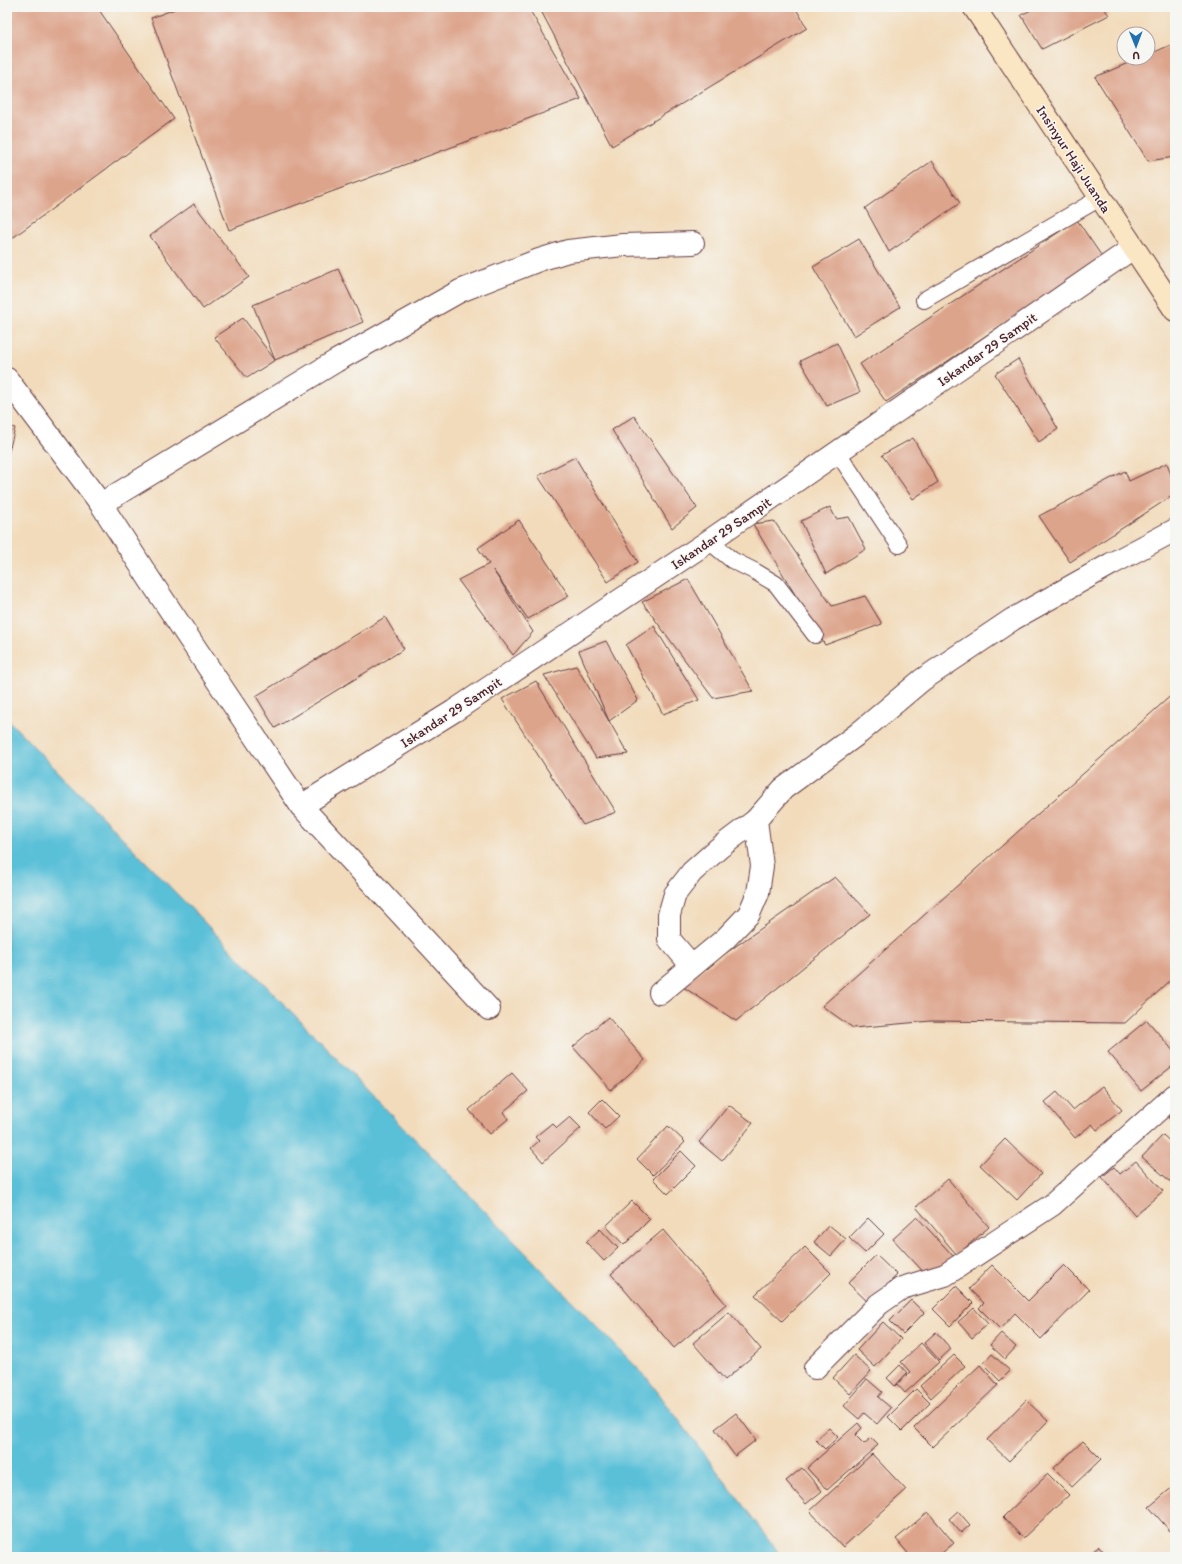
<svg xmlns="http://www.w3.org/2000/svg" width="1182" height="1564" font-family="Itim,sans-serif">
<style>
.water{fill:#5ac0d8;stroke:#527082}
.building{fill:#dda48c}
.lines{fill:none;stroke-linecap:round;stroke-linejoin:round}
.lane-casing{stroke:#633b41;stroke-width:18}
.street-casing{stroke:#633b41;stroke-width:24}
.secondary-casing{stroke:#633b41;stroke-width:24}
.lane{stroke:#fff;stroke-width:16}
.street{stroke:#fff;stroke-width:22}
.secondary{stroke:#fbe6c3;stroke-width:22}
.labels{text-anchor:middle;stroke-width:3;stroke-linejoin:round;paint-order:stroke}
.street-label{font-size:14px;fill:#4a1f2b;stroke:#f6f6f2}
</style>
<rect width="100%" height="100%" fill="#f6f6f2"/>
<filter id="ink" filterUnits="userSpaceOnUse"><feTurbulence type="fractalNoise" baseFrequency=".025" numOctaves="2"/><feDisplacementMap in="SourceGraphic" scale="8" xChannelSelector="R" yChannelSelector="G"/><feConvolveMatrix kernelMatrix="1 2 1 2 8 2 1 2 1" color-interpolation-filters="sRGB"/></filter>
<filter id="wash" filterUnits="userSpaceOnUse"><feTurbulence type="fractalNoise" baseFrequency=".012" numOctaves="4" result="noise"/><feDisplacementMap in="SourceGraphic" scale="16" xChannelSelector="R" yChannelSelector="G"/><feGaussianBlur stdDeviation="0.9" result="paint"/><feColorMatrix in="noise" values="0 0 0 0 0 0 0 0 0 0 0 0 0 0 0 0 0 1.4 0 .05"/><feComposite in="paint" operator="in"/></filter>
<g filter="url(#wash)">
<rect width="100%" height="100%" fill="#f2dbbb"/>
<path class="water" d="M7,719L647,1378L782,1557H7Z"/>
<g id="blocks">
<g class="building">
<path d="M7,7H97L174,119L7,242Z"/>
<path d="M180,7H528L581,99L229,230L151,18Z"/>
<path d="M539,7H795L807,28L612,146Z"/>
<path d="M1037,7H1103L1109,15L1042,49L1021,15Z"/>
<path d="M1175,43V157L1148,161L1095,77L1140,58H1148V55Z"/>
<path d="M932,161L960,203L889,252L865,208Z"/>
<path d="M194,204L249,277L203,309L150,236Z"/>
<path d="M1077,220L1103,258L886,402L860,364Z"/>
<path d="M859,239L900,307L854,336L813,267Z"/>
<path d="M338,269L363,322L275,360L253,305Z"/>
<path d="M243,318L275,360L247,378L214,337Z"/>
<path d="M837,343L860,392L827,406L800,361Z"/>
<path d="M1018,359L1058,429L1039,442L995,374Z"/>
<path d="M634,416L697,508L672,528L612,430Z"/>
<path d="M7,425L15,428L9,451H7Z"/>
<path d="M913,438L938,482L913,499L882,455Z"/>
<path d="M575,457L638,562L608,582L538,476Z"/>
<path d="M1167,463L1175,486V494L1070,562L1039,516L1125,471L1129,481Z"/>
<path d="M830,507L836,519L849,517L866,549L826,574L801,521Z"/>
<path d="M519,520L569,596L528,619L493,570L533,632L513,655L458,580L489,564L478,548Z"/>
<path d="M774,521L832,606L865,596L882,624L825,645L753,524Z"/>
<path d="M688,579L753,691L713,698L642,602Z"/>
<path d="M385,617L404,649L275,728L256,696Z"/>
<path d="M654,626L699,700L663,714L626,645Z"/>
<path d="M606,641L638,700L609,721L628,754L596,758L544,675L576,666L609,721L579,651Z"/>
<path d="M536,681L616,812L583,825L502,699Z"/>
<path d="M1175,692V976L1125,1023L931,1021L853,1028L822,1006Z"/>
<path d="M835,877L870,914L736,1021L680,985Z"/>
<path d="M608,1017L645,1060L611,1090L573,1047Z"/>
<path d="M1147,1020L1175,1053V1064L1141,1091L1108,1052Z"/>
<path d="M512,1073L528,1091L503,1112L508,1119L490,1134L469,1110Z"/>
<path d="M1102,1086L1122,1110L1097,1130L1092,1124L1075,1138L1045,1102L1057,1092L1073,1110Z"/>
<path d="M602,1099L619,1116L605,1129L589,1112Z"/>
<path d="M729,1105L753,1123L722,1161L699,1142Z"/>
<path d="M1175,1112V1126L1168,1117Z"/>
<path d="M570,1117L581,1128L543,1162L531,1148L539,1141L535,1137L552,1123L557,1128Z"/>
<path d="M668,1126L685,1142L653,1175L637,1159Z"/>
<path d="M1163,1135L1175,1146V1178L1171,1182L1142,1157Z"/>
<path d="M1005,1139L1041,1174L1017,1200L980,1165Z"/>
<path d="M681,1151L696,1166L668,1194L653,1179Z"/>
<path d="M1136,1161L1163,1191L1135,1215L1102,1177L1114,1167L1120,1174Z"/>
<path d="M948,1179L989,1227L957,1255L916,1207Z"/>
<path d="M632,1201L650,1219L624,1245L606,1226Z"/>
<path d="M917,1217L954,1257L930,1279L893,1239Z"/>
<path d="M868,1218L884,1234L865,1253L849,1238Z"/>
<path d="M829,1225L846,1239L831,1256L814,1242Z"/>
<path d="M600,1229L618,1248L604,1261L586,1242Z"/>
<path d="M663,1230L726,1304L674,1348L611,1274Z"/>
<path d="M805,1247L831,1273L782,1321L755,1295Z"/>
<path d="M876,1255L897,1275L869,1303L848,1283Z"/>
<path d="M992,1265L1028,1301L1064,1265L1089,1290L1041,1339L1015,1313L1000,1329L979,1308L984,1303L969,1289Z"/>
<path d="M956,1286L973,1303L950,1326L933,1309Z"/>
<path d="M911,1300L924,1313L903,1334L890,1321Z"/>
<path d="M974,1308L988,1324L972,1338L958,1322Z"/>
<path d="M729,1312L761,1349L725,1380L693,1343Z"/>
<path d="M883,1322L901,1339L875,1367L857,1350Z"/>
<path d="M936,1332L951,1349L939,1360L924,1343Z"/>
<path d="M1001,1333L1016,1347L1005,1359L990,1345Z"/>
<path d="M921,1343L939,1362L905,1393L897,1384L910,1372L901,1362Z"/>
<path d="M992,1354L1010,1371L1000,1381L983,1364Z"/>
<path d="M854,1355L871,1371L850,1394L833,1378Z"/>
<path d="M954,1355L965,1366L931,1398L920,1386Z"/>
<path d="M900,1365L907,1373L895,1386L887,1378Z"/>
<path d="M980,1365L998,1385L933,1447L914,1428Z"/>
<path d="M867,1379L882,1392L878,1397L891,1408L877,1424L864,1413L859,1419L844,1406Z"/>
<path d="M916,1389L930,1403L902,1431L888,1417Z"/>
<path d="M1026,1400L1048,1421L1009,1461L987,1440Z"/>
<path d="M736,1413L756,1440L735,1456L715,1429Z"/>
<path d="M858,1423L862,1428L855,1435L864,1444L871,1438L878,1445L827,1490L807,1468Z"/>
<path d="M829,1428L838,1437L825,1449L816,1440Z"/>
<path d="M1083,1441L1101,1459L1072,1487L1054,1468Z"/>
<path d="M872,1454L906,1490L843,1547L810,1511Z"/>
<path d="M802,1468L822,1491L806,1504L786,1481Z"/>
<path d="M1048,1474L1069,1495L1023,1538L1003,1517Z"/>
<path d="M1175,1485V1527L1170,1531L1149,1507Z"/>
<path d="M958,1511L970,1525L961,1533L949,1519Z"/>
<path d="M928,1512L954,1543L937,1557H911L896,1539Z"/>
<path d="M1099,1546L1108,1557H1086Z"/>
</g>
</g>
</g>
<g filter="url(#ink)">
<use href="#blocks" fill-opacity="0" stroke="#633b41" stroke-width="1"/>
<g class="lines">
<defs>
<g id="lane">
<path d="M924,300L1100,198"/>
<path d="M838,453L899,545"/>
<path d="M709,541L732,560L756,572L776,584L815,635"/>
</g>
<g id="street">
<path d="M7,379L101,504L150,580L301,806L489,1009"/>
<path d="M101,504L336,361L460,291L539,260L568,251L623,245L693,243"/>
<path d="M301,806L454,711L709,541L1133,248"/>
<path d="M692,966L669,939V915L675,894L692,872L719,848L756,820"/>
<path d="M660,993L725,939L749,914L758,893L762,866L756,820L783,789L859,733L922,680L1013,619L1111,564L1175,530"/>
<path d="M815,1368L879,1304L902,1288L945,1275L1052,1205L1175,1095"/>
</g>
<path id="secondary" d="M974,7L1175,310"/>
</defs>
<use href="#lane" class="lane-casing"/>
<use href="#street" class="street-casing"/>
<use href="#secondary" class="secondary-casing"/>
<use href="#lane" class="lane"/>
<use href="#street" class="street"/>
<use href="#secondary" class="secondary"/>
</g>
</g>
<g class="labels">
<g class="street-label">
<text transform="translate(1074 159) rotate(57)" y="5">Insinyur Haji Juanda</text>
<text transform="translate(987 349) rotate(-35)" y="5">Iskandar 29 Sampit</text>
<text transform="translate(721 533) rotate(-34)" y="5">Iskandar 29 Sampit</text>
<text transform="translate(451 712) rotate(-33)" y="5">Iskandar 29 Sampit</text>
</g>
</g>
<rect width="1182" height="1564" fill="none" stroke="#f6f6f2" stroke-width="24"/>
<g transform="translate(1136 46) rotate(179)"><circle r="19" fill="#f6f6f2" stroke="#b1a0a2"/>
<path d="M0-3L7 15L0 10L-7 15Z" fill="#1f6fb2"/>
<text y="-6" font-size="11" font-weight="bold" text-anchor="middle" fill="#4a1f2b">U</text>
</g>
</svg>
